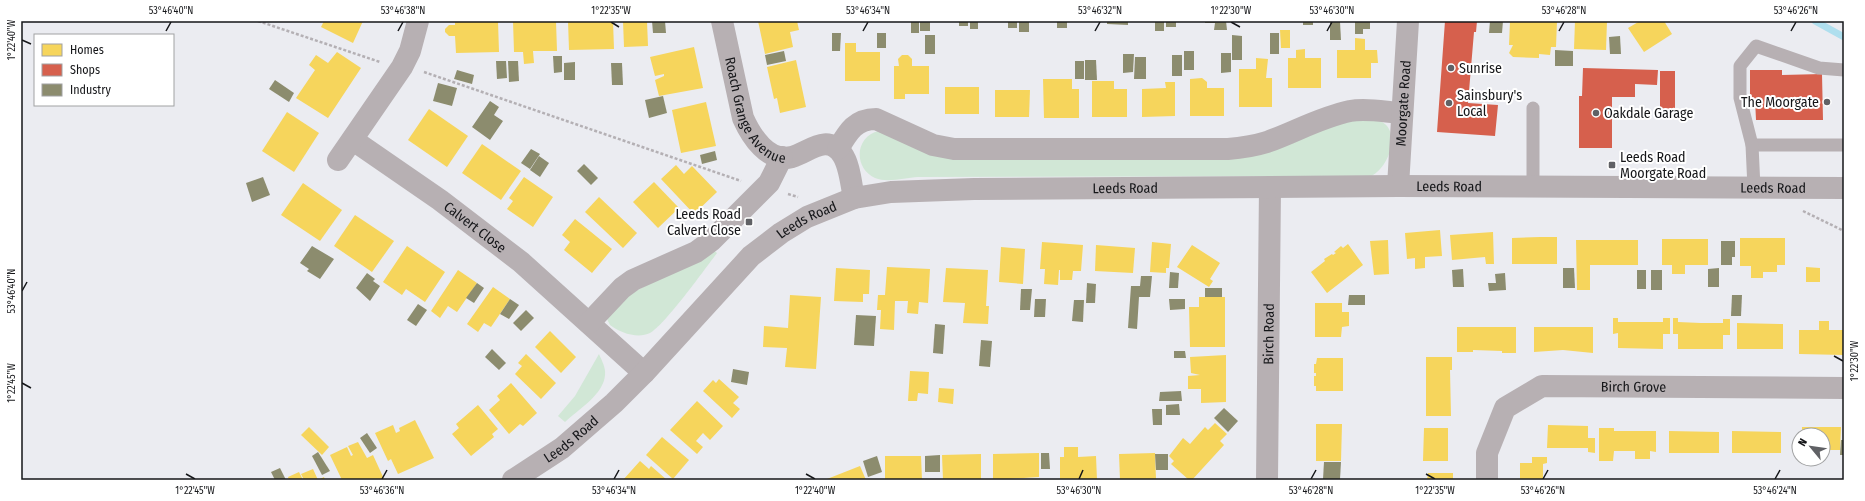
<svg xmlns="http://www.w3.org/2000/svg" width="1865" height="501" font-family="'Fira Sans Condensed',sans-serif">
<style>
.green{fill:#d1e7d6}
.homes{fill:#f6d55c}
.shops{fill:#d6604d}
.industry{fill:#8c8c6e}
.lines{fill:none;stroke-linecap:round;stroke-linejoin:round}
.stream{stroke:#afdfee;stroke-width:7}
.path{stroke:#b4b0b4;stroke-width:2.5;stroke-dasharray:3 2;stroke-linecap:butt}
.lane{stroke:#b7b0b3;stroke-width:13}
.street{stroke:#b7b0b3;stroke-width:22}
.secondary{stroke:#b7b0b3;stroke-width:22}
.ticks{fill:none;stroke:#151619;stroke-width:1.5}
.poi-dot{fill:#606165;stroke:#fff;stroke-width:1.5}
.labels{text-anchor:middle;stroke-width:4;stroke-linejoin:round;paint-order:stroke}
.poi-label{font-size:14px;fill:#151619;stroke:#fff;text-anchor:start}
.street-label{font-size:14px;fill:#151619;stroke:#fff}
.neatline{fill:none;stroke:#151619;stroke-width:1.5}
.ticks-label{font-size:10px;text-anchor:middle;fill:#151619}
</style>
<rect width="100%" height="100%" fill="#ebecf1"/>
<g class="green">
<path d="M1358,119C1365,120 1374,119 1380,121C1402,130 1389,168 1371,176L918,177C905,178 887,183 875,178C853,168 855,136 879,131L923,148L1224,160L1339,123Z"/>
<path d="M713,250L717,253C705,269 664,326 650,333C638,339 620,333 610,325L607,319L621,299Z"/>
<path d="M599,354C602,361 606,368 605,375C604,394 578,410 565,422L558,416L575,396Z"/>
</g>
<g class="homes">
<path d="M324,21H363L353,43L321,27Z"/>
<path d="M455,21H498L499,52L456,53L455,36H449L445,32V29L449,25H455Z"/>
<path d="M513,21H556L557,51H533L534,63L524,64L523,52H514Z"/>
<path d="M568,21H613L614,49L569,50Z"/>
<path d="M623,21H647L648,46L624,47Z"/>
<path d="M758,21H797L799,30L790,32L793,47L765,54Z"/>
<path d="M1510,21H1557L1556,47H1551L1550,55L1539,54V46V58L1513,57L1509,53L1513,45H1509Z"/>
<path d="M1575,21H1607L1606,50L1574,49Z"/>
<path d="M1640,21H1664L1672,34L1644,52L1628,28Z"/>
<path d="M1280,30H1290V48H1281Z"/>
<path d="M1355,38L1365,39V50H1377L1378,63H1371V78H1337V50H1355Z"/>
<path d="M845,43H856V52H880V81H845Z"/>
<path d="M694,47L703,88L659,96L655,80L664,76V74L655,76L650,57Z"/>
<path d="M1305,49V58H1321V88H1288V58H1296V50Z"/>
<path d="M337,52L361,68L328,118L296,98L315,70L309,65L316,55L328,63Z"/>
<path d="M902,55H908L912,59V66H929V94H905V99H894V66H899L898,59Z"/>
<path d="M1256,58L1268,59L1266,78H1272V107H1239V69H1256Z"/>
<path d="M796,60L806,107L780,113L777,98L774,99L767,67Z"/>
<path d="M1202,78L1207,82V88H1224V116H1190V79Z"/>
<path d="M1043,79H1072V89H1079V118H1044Z"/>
<path d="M1092,81H1114V89H1127V117H1092Z"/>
<path d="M1165,82H1175V116L1142,117V89L1166,88Z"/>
<rect x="945" y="87" width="34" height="27"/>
<path d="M995,90H1030L1029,117H995Z"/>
<path d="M706,102L716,146L681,153L672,110Z"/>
<path d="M429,109L468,136L447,167L408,140Z"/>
<path d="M287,112L319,133L294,172L262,151Z"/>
<path d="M482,144L521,171L501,200L462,173Z"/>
<path d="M676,165L684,174L692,166L717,192L694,214L661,179Z"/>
<path d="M524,177L553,197L533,227L507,209L513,201L509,198Z"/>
<path d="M654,182L679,208L658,228L633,202Z"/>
<path d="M303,183L342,210L320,241L281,215Z"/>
<path d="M599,197L637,233L623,248L585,212Z"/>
<path d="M355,215L394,241L372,272L334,246Z"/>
<path d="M575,219L612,249L592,273L564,250L570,242L562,235Z"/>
<path d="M1440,230L1442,256L1425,257V268L1415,269V258L1407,259L1405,233Z"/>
<path d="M1493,232L1494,264H1486L1485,257L1452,260L1450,235Z"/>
<path d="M1540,237H1557V264H1512V238Z"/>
<path d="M1740,238H1785V265H1777V272H1763V278H1751V266H1740Z"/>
<path d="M1662,239H1708V265H1685V274H1672V265H1662Z"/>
<path d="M1388,240L1389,274L1374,275L1370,241Z"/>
<path d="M1576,240H1638V265H1590V290H1577Z"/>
<path d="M1042,242L1083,245L1081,271H1073L1072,280H1060V270H1059L1058,285L1044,284L1045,269H1040Z"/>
<path d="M1152,242L1171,244L1169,268H1166V273L1150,272Z"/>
<path d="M1348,244L1363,265L1327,293L1311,272L1325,261L1324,259L1332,254L1333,255L1336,253L1334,252L1341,246L1343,248Z"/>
<path d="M1096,245L1135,248L1133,273L1095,271Z"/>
<path d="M1192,245L1220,263L1210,279L1213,281L1209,287L1177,267Z"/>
<path d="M407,246L445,272L425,302L406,289L402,295L383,282Z"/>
<path d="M1001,247L1025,249L1023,284L999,282Z"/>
<path d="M887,267L930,269L928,303L919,302L918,314L907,313L908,301H895L894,330L880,329L881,310H877L878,295H885Z"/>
<path d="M1806,267L1820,268V282H1806Z"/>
<path d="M836,268L870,270L869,294H863V302L834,301Z"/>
<path d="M946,268L988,270L986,306H989L988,324L963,323L965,303L943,302Z"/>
<path d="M458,270L477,283L457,312L448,306L440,318L431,311Z"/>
<path d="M493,287L510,299L491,327L484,323L478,332L467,324Z"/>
<path d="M790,295L821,297L816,369L785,367L787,348L763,347L764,326L788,328Z"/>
<path d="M1199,297H1225V347H1190L1189,307H1199Z"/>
<path d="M1315,303H1342V312H1349V326L1342,327L1341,337H1315Z"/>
<path d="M1613,318H1618V322H1663V318H1670V334H1663V349L1618,348V333L1613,334Z"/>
<path d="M1673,318H1678V322L1701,323H1723V319H1730V335H1723V349H1678V334H1673Z"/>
<path d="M1819,321H1829V330H1844V355L1799,354V330H1819Z"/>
<path d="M1737,323L1783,324V349H1737Z"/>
<path d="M1457,327H1516V353H1502V351L1473,350V352H1457Z"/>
<path d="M1534,327H1593V353L1563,350L1534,352Z"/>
<path d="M550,331L576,357L561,373L535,347Z"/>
<path d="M526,354L556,383L541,399L515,374L522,366L518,363Z"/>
<path d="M1226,355V402L1201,403V389H1188V376L1200,375L1191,373L1190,357Z"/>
<path d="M1426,357H1452V370H1450L1451,416H1426Z"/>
<path d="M1317,358H1343V391H1316V386H1314V376H1316V373H1314V364H1316Z"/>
<path d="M910,371L929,372L928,394L918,393L917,401H908Z"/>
<path d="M719,379L739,397L733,403L740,409L732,418L703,391L713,380L716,383Z"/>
<path d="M511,383L537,413L523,426L520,424L509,434L489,410L500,400L497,396Z"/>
<path d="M939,388L954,389L953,404L938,402Z"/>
<path d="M697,401L723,426L710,440L703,433L696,441L703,447L697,454L670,430Z"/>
<path d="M478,405L498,429L492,434L494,437L471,456L452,434L459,428L456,424Z"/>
<path d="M415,420L434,458L398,474L391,459L388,461L375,433L393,425L396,433L400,431L399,428Z"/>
<path d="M1215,423L1227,434L1220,441L1224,445L1192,480H1189L1171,464L1174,461L1169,456L1183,438L1190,444L1205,427L1208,430Z"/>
<path d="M1316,424H1342L1341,461H1316Z"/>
<path d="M1548,425L1588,426V438H1595V453L1588,452V448H1547Z"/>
<path d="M309,427L329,447L322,455L301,435Z"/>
<path d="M1802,427H1841L1840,450H1823V435H1802Z"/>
<path d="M1424,428H1448V461H1423Z"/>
<path d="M1599,428H1614V431H1656V452L1650,451V459H1635V451H1614L1613,461H1599Z"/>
<path d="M1669,431L1719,432V453H1669Z"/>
<path d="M1732,431L1781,432V453H1732Z"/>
<path d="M662,437L689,460L673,479L646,455Z"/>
<path d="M358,442L367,458L373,455L384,479L342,480L330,455L347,447L351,456L353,455L348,446Z"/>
<path d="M1064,447H1078V457L1096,456L1097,480H1060V457H1064Z"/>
<path d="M1039,453V477L993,480V454Z"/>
<path d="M1155,453L1156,479L1120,480L1119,454Z"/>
<path d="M981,454V479L943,480L942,455Z"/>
<path d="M885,456H921L922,480H885Z"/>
<path d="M1532,457H1547V463L1543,464V480H1520V463H1532Z"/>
<path d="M640,461L649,469L651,466L667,480H623Z"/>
<path d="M860,466L866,480H827V479Z"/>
<path d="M313,469L318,480L324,477L325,480H304L301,474Z"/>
<path d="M299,472L303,480H289L288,477Z"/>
<path d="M1428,473H1453V480H1427Z"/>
</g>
<g class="shops">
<path d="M1445,21H1477L1476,32H1474L1468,103L1498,105L1495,136L1437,132Z"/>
<path d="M1583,68L1658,70L1657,85L1635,84V97H1612V148H1579V96H1582Z"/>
<path d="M1750,70H1782V75L1822,74L1823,120H1756L1755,99H1750Z"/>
<rect x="1660" y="71" width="15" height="45"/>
</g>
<g class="industry">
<path d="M652,21H665L666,33H653Z"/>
<rect x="911" y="21" width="8" height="12"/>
<rect x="920" y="21" width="10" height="10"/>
<rect x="959" y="21" width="9" height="5"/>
<rect x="970" y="21" width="8" height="8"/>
<rect x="1008" y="21" width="9" height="7"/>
<rect x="1019" y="21" width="10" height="11"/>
<rect x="1057" y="21" width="10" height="7"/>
<path d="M1107,21H1128V25L1107,24Z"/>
<rect x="1155" y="21" width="9" height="10"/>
<rect x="1166" y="21" width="10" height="6"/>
<path d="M1205,21H1226L1227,30H1214L1215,23H1205Z"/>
<rect x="1303" y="21" width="10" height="4"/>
<path d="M1355,21H1370V29H1363V34H1355Z"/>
<path d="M1490,21H1503L1502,33H1489Z"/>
<path d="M1330,22H1340L1341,40H1330Z"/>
<path d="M832,33H841L840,51H832Z"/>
<rect x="877" y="33" width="9" height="15"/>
<rect x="1270" y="33" width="9" height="21"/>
<rect x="925" y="35" width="10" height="19"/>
<path d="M1232,35L1242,36V60H1232Z"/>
<path d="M1620,36L1621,54H1610L1609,37Z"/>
<path d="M1555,50L1573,51V66H1555Z"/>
<path d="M784,51L786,61L767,65L765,55Z"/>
<rect x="1184" y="51" width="10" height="19"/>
<path d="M1221,53H1231V72L1221,73Z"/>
<path d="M1123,54H1134L1133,72L1123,73Z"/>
<rect x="1172" y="55" width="10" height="21"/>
<path d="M553,56H562V72L554,73Z"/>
<path d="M1135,57H1146V79H1134Z"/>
<path d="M1085,60H1096L1097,80H1085Z"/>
<path d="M496,61H506L507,78L497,79Z"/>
<path d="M508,61H518L519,81L509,82Z"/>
<rect x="1075" y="61" width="9" height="18"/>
<path d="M575,62V80H564V63Z"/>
<path d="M611,63H622L623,85H612Z"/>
<path d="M457,70L474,75L472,84L454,79Z"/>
<path d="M275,80L294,93L289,102L269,89Z"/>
<path d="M438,83L457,88L452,106L433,101Z"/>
<path d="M663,96L667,113L649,118L645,100Z"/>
<path d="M490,101L499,107L494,115L503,121L490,140L472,127Z"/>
<path d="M531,149L540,154L530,169L521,163Z"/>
<path d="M715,151L717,160L702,164L700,155Z"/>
<path d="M539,156L549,163L540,177L530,170Z"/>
<path d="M584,164L598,178L591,185L577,171Z"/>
<path d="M263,177L270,195L252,202L246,183Z"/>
<path d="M1721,241H1735V257H1732V265H1721Z"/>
<path d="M312,246L334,259L320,279L307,271L309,269L300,263Z"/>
<path d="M1563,268H1574L1575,288H1563Z"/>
<path d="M1719,268V287H1708V269Z"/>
<path d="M1463,269L1464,287H1453L1452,270Z"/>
<rect x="1637" y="270" width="9" height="19"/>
<rect x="1651" y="270" width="11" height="20"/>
<path d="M1170,272L1179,273L1178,288H1169Z"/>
<path d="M367,273L375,279L373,281L380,286L370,301L356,288Z"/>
<path d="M1505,273L1506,290L1489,291L1488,283H1496L1495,274Z"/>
<path d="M1141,276H1152L1150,297H1139L1137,329L1128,328L1131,286H1140Z"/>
<path d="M477,283L484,288L474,303L466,298Z"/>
<path d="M1087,283L1096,284L1095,303H1086Z"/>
<rect x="1205" y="288" width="17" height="9"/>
<path d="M1021,289H1032L1030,310H1020Z"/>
<path d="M1349,295H1365V305H1348Z"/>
<path d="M1732,295H1742L1741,316H1731Z"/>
<path d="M510,299L519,305L509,319L500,314Z"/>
<path d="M1035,299H1046L1045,317H1034Z"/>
<path d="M1169,299H1185V309L1170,310Z"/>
<path d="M1074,300H1084L1083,322L1072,321Z"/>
<path d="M418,304L427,310L416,326L407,320Z"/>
<path d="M526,310L534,318L521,331L513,323Z"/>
<path d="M856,315L876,316L874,346L854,345Z"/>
<path d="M935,324L945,325L943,354L933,353Z"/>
<path d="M981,340L992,341L990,367L979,366Z"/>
<path d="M492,349L506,363L499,370L485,357Z"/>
<path d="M1174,351H1185L1186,358H1174Z"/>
<path d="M733,369L749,372L747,385L731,382Z"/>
<path d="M1181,391L1182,401H1159L1160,392Z"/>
<path d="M1179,404L1180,415H1166V405Z"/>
<path d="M1224,408L1238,421L1228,432L1214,418Z"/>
<path d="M1152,409H1162V425H1153Z"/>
<path d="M367,433L377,448L370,453L360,438Z"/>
<rect x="1795" y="440" width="4" height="15"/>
<path d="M1841,440H1844V455H1840Z"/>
<path d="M318,452L330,471L322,475L312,456Z"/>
<path d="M1041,453H1049L1050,469H1041Z"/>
<path d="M1155,454H1168V470H1156Z"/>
<path d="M940,455V472H925V456Z"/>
<path d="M877,456L882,472L868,477L863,461Z"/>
<path d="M1324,462H1341L1340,479H1323Z"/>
<path d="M280,468L286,480H275L271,472Z"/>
</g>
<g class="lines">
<path class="stream" d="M1815,21L1844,37"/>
<g class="path">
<path d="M258,21L380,62"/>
<path d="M424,72L741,181"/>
<path d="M788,194L798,197"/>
<path d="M1803,211L1844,231"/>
</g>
<g class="lane">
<path d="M1752,145H1844"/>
<path d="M1533,187V108"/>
<path d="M1754,188L1752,145L1740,98V66L1756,46L1819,68L1844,70"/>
</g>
<g class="street">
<path id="s1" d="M722,21L743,118C751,136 768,163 792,157C809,152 827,133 842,154C850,165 851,185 854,198"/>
<path id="s2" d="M353,140L440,200L521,262L644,373"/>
<path d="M838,149C848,132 855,119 876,119L933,145L954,149H1228C1241,148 1254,146 1267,142C1295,132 1321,117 1350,111C1367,108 1385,112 1402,113"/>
<path d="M338,160L402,67L410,51L418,21"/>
<path id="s3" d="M1398,186L1408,21"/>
<path d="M589,323L622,288L633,280L696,252L711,241L769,183L782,157"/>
<path id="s4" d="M1267,480L1270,187"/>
<path id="s5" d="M1487,480V453L1505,408L1542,386L1844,388"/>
</g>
<path class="secondary" id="s6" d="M513,480L562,448L614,403L644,373L751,256L781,233L807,217L854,198L891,192L974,189L1398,186L1844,188"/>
</g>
<path class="ticks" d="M611,22L619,27M1231,22L1240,27M166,31L171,22M398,31L403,22M863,31L868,22M1095,31L1100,22M1327,31L1332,22M1559,31L1564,22M1791,31L1796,22M22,40L31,44M22,291L27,282M1834,356L1843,361M22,383L31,388M186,474L195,479M806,474L815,479M1426,474L1435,479M382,479L387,470M614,479L619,470M1079,479L1083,470M1311,479L1316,470M1543,479L1548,470M1775,479L1780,470"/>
<g class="poi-dot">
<circle cx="1451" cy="68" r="4"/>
<circle cx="1827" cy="102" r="4"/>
<circle cx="1449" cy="103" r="4"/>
<circle cx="1596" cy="113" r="4"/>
<rect x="1608" y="161" width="8" height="8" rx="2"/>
<rect x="745" y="218" width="8" height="8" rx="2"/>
</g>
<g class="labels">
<g class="poi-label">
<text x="1459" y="73">Sunrise</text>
<text x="1457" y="100">Sainsbury's<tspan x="1457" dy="16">Local</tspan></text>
<text x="1819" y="107" text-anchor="end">The Moorgate</text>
<text x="1604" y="118">Oakdale Garage</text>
<text x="1620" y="162">Leeds Road<tspan x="1620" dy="16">Moorgate Road</tspan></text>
<text x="741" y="219" text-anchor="end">Leeds Road<tspan x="741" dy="16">Calvert Close</tspan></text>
</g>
<g class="street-label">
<text dy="5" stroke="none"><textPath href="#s1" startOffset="99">Roach Grange Avenue</textPath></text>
<text dy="5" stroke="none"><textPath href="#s3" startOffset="83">Moorgate Road</textPath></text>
<text dy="5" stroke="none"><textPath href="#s6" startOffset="1043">Leeds Road</textPath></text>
<text dy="5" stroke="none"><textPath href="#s6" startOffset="719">Leeds Road</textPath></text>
<text dy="5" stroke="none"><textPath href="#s6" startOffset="1367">Leeds Road</textPath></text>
<text dy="5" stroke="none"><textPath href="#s6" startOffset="395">Leeds Road</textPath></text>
<text dy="5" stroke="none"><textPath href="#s2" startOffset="150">Calvert Close</textPath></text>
<text dy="5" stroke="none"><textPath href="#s4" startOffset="146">Birch Road</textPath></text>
<text dy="5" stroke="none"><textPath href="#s5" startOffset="210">Birch Grove</textPath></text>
<text dy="5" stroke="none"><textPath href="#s6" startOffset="71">Leeds Road</textPath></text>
</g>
</g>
<rect width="1865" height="501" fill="none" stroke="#ffffff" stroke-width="44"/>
<rect x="34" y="34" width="140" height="72" fill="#ffffff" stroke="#a1a2a3"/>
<rect x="42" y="44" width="20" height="12" fill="#f6d55c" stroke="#a1a2a3"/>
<text x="70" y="54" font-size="12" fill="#151619">Homes</text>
<rect x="42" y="64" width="20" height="12" fill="#d6604d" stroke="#a1a2a3"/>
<text x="70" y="74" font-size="12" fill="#151619">Shops</text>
<rect x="42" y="84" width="20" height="12" fill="#8c8c6e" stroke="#a1a2a3"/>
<text x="70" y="94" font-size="12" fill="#151619">Industry</text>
<g transform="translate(1811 447) rotate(299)"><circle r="19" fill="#ffffff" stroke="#a1a2a3"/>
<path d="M0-3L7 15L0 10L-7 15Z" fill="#606165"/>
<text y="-6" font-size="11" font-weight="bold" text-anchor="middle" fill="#151619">N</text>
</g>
<rect x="22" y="22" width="1821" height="457" class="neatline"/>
<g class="ticks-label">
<text x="171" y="14">53°46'40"N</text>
<text x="403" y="14">53°46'38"N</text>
<text x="611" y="14">1°22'35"W</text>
<text x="868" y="14">53°46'34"N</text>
<text x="1100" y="14">53°46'32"N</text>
<text x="1231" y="14">1°22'30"W</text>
<text x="1332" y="14">53°46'30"N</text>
<text x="1564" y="14">53°46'28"N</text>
<text x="1796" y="14">53°46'26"N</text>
<text transform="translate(11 40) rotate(-90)" y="4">1°22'40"W</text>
<text transform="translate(11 291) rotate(-90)" y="4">53°46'40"N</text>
<text transform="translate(1854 361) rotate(-90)" y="4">1°22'30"W</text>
<text transform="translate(11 383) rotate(-90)" y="4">1°22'45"W</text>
<text x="195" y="494">1°22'45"W</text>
<text x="382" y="494">53°46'36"N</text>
<text x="614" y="494">53°46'34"N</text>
<text x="815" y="494">1°22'40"W</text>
<text x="1079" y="494">53°46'30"N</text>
<text x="1311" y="494">53°46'28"N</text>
<text x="1435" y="494">1°22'35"W</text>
<text x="1543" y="494">53°46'26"N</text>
<text x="1775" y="494">53°46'24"N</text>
</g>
</svg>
